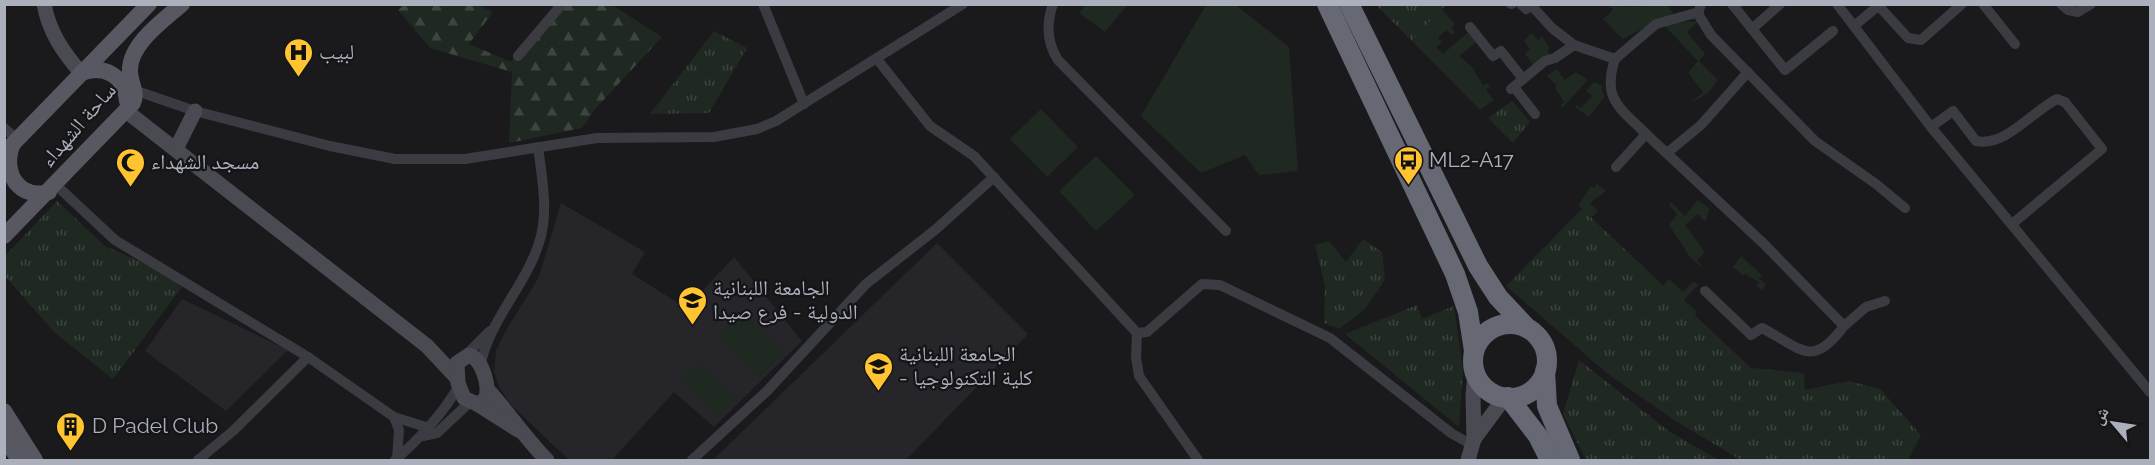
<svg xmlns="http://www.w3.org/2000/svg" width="2155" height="465" font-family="Raleway,'Noto Naskh Arabic',sans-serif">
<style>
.built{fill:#26262a}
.grass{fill:url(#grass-tufts)}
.forest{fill:url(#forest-firs)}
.garden{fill:#1f2821}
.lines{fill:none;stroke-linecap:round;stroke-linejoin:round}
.street{stroke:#3b3c42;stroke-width:10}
.secondary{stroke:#494a52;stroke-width:15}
.primary{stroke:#575861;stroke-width:16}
.highway{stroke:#666973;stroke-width:20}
.labels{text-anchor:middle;stroke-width:4.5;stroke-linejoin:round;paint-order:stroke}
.poi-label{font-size:21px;fill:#acb0bd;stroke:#151518;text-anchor:start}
.street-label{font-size:21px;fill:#acb0bd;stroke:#151518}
</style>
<defs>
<pattern id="grass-tufts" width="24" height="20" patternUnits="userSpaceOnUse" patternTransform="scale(1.5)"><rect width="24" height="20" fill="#1f2821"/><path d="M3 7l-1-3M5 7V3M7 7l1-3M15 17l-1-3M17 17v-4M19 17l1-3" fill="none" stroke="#3d453f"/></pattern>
<pattern id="forest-firs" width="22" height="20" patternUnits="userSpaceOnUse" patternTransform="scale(1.5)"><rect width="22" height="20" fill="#1f2821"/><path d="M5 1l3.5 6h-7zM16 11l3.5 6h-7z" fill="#3d453f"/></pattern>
</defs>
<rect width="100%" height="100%" fill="#1a1a1d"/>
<g class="built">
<path d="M561,203L645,252L632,274L686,308L734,257L802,341L714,427L674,392L612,460H569L510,404L499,387L494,371L496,351L505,332L539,277Z"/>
<path d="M937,243L1028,334L906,460H713Z"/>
<path d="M182,299L288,350L226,411L145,351Z"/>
</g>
<g class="grass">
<path d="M1376,5H1446L1412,41Z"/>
<path d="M714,31L747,48L709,113L650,114Z"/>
<path d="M1512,101L1530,122L1513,143L1488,118Z"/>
<path d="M57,201L105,246L148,265L182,287L113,379L54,332L5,276V256Z"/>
<path d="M1582,209L1751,368L1804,373L1805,390L1849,381L1880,389L1921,435L1908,460H1741L1677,422L1608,374L1506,286Z"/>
<path d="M1363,239L1382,252L1385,280L1365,309L1339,329L1324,323L1325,286L1315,245L1329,241L1346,262Z"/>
<path d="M1417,305L1422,319L1454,306L1463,370L1459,427L1345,334Z"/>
<path d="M1579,360L1670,432L1719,460H1586L1563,414Z"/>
</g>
<path class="forest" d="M404,5H478L493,12L469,44L511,62L567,5H612L662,37L596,108L582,128L509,143L512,72L430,48L398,10Z"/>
<g class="garden">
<path d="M1609,4L1625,7L1670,5L1668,6L1675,16L1647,26L1623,39L1603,19L1613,10Z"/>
<path d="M1086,5V4L1127,5L1105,32L1079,13Z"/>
<path d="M1206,5H1236L1289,47L1298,171L1259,175L1245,155L1201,173L1141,116Z"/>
<path d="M1441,8L1455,24L1452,27L1455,33L1452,35L1447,30L1438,37L1442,43L1436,47L1443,54L1468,32L1477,42L1459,56L1472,67L1483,85L1487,83L1490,86L1486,90L1494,100L1480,110L1412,41Z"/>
<path d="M1698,21L1687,32L1705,54L1699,61L1718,80L1708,93L1690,104L1703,92L1688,73L1698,61L1663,24Z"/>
<path d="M1531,33L1538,40L1542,36L1550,48L1547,51L1553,57L1534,66L1525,54L1530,49L1524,41Z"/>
<path d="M1556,69L1565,80L1576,72L1588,80L1562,108L1560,106L1564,102L1555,88L1557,86L1547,76Z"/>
<path d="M1594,82L1602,85V92L1605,96L1589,117L1575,107L1577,105L1581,108L1592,96L1586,91Z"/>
<path d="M1041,109L1078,147L1047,177L1010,139Z"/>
<path d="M1096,156L1135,195L1096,231L1059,191Z"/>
<path d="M1597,184L1606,191L1590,203L1598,211L1591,218L1578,205L1591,186L1594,188Z"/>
<path d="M1698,200L1710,209L1705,222L1698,214L1685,225L1705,252L1697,260L1703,267L1702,268L1690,257L1669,225L1677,214L1669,205L1671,202L1685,216Z"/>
<path d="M1741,256L1762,275L1759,279L1766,284L1762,290L1756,286L1759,282L1745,274L1744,276L1733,267Z"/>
<path d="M1669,279L1683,292L1694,281L1698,285L1684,300L1697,312L1694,315L1663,285Z"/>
<path d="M742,312L784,352L759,378L717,337Z"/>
<path d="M699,362L737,398L718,418L680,382Z"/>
</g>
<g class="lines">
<g class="street">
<path d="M763,4L804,104"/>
<path d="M1053,4C1046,24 1047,43 1058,60L1226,231"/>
<path d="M1511,4H1512"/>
<path d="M1521,4L1526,9L1531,5L1552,28L1574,45L1615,59L1656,24L1699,12"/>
<path d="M1701,4L1698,14L1711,35L1815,141L1876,184L1905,208"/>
<path d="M1732,4L1785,70L1833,31"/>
<path d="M1837,4L1931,127L2150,392"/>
<path d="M1877,4L1908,38L1921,40L1962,4"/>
<path d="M1983,4L2015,44"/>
<path d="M2061,4L2068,10L2078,12L2091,4"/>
<path d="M1854,26L1878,6"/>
<path d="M1470,27L1493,56L1501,51L1523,79"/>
<path d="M1752,29L1780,4"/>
<path d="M518,56L562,4"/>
<path d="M877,59L930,126L974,156L1137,333L1147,332L1202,284L1220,285L1330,338L1451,433L1472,445"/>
<path d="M1615,59C1602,99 1619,107 1646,134L1616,167"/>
<path d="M1514,87L1535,114"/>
<path d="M131,89L195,111L330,146L395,159H465L597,138L714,137L757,129L776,121L963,4"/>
<path d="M1511,89L1545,61L1555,58L1574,45"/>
<path d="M1931,127L1953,111L1976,141C2006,147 2031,112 2057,99L2065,102L2102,149L2012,224"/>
<path d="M4,128L17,139"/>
<path d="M1646,134L1763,243L1844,326C1812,369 1802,349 1762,328L1751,335L1705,291"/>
<path d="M1667,153L1701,125L1748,72"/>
<path d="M56,185L115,240L308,357L394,417L426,427"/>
<path d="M1844,326L1866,307L1885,301"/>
<path d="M1137,333L1136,357L1139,376L1198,460"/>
<path d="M466,355L490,331"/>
<path d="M480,367C489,320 525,287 539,243C549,213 542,178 538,147"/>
<path d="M394,417L399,430L397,459"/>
<path d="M423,436L437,433L470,402"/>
<path d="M198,460L233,431L308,357"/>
<path d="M395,460C417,441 445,412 459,385"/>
<path d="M692,460L767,391L866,284L935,230L994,177"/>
</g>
<g class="secondary">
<path d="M44,4C49,32 63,52 81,73"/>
<path d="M126,111L427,346L457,378"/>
<path d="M176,149L195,111"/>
<path d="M469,355C482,359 491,387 485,400L477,404L464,398L458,383L457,363Z"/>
<path d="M488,390C509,413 525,438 547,460"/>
<path d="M477,404L518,430"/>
<path d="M1474,439L1473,396L1475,373"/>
<path d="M1468,460L1474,439L1505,397"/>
</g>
<g class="primary">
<path d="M81,73C104,64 125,76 127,101"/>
<path d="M12,146C2,173 19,200 49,192"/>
<path d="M4,153L149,4"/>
<path d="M4,236L133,103C138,92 130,83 130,71C129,44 164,20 182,4"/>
<path d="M4,411L35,460"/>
<path d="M4,437L19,460"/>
</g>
<g class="highway">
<path d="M1327,4L1455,274L1468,312L1474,351"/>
<path d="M1349,4L1478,266L1498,297L1527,328"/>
<circle cx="1510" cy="361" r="37"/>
<path d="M1545,371L1547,406L1570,460"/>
<path d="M1508,397L1538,436L1550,460"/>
</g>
</g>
<defs>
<symbol id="hospital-pin" viewBox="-11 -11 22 30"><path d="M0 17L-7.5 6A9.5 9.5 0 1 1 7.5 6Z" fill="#ffc430" stroke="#151518"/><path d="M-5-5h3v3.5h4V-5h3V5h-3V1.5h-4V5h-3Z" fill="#111"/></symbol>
<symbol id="bus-pin" viewBox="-11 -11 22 30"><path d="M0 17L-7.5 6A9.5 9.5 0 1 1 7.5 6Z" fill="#ffc430" stroke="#151518"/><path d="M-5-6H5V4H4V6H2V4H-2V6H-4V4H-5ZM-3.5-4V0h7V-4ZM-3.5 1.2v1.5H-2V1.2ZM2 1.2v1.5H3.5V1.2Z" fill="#111"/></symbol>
<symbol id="mosque-pin" viewBox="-11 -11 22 30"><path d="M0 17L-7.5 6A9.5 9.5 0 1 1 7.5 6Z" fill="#ffc430" stroke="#151518"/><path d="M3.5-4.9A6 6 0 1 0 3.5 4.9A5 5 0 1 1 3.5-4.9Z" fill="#111"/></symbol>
<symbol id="university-pin" viewBox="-11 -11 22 30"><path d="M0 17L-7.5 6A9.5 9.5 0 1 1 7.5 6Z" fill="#ffc430" stroke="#151518"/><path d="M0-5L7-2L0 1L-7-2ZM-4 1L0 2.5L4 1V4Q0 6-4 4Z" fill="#111"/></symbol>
<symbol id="building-pin" viewBox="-11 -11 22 30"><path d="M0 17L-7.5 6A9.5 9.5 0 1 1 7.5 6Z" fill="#ffc430" stroke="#151518"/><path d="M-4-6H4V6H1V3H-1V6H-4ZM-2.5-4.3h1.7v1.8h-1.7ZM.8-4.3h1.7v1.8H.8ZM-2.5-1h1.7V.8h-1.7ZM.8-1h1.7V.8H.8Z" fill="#111"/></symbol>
</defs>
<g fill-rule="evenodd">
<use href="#hospital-pin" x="282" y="36" width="33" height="45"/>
<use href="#bus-pin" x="1392" y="144" width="33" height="45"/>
<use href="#mosque-pin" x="114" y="146" width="33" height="45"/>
<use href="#university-pin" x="676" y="284" width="33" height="45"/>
<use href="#university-pin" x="862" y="350" width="33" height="45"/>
<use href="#building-pin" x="54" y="410" width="33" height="45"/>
</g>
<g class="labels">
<g class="poi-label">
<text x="319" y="59">لبيب</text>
<text x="1429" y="167">ML2-A17</text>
<text x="151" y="169">مسجد الشهداء</text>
<text x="713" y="295">الجامعة اللبنانية<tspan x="713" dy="24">الدولية - فرع صيدا</tspan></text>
<text x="899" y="361">الجامعة اللبنانية<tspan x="899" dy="24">- كلية التكنولوجيا</tspan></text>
<text x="92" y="433">D Padel Club</text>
</g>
<g class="street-label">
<text transform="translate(78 125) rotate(-49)" y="7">ساحة الشهداء</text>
</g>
</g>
<rect width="2155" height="465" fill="none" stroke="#acb0bd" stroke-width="12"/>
<g transform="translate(2113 423) rotate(299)" stroke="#151518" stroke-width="4.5" paint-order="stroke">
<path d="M0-4.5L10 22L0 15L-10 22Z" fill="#acb0bd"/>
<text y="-9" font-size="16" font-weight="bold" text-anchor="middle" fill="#acb0bd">ش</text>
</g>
</svg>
